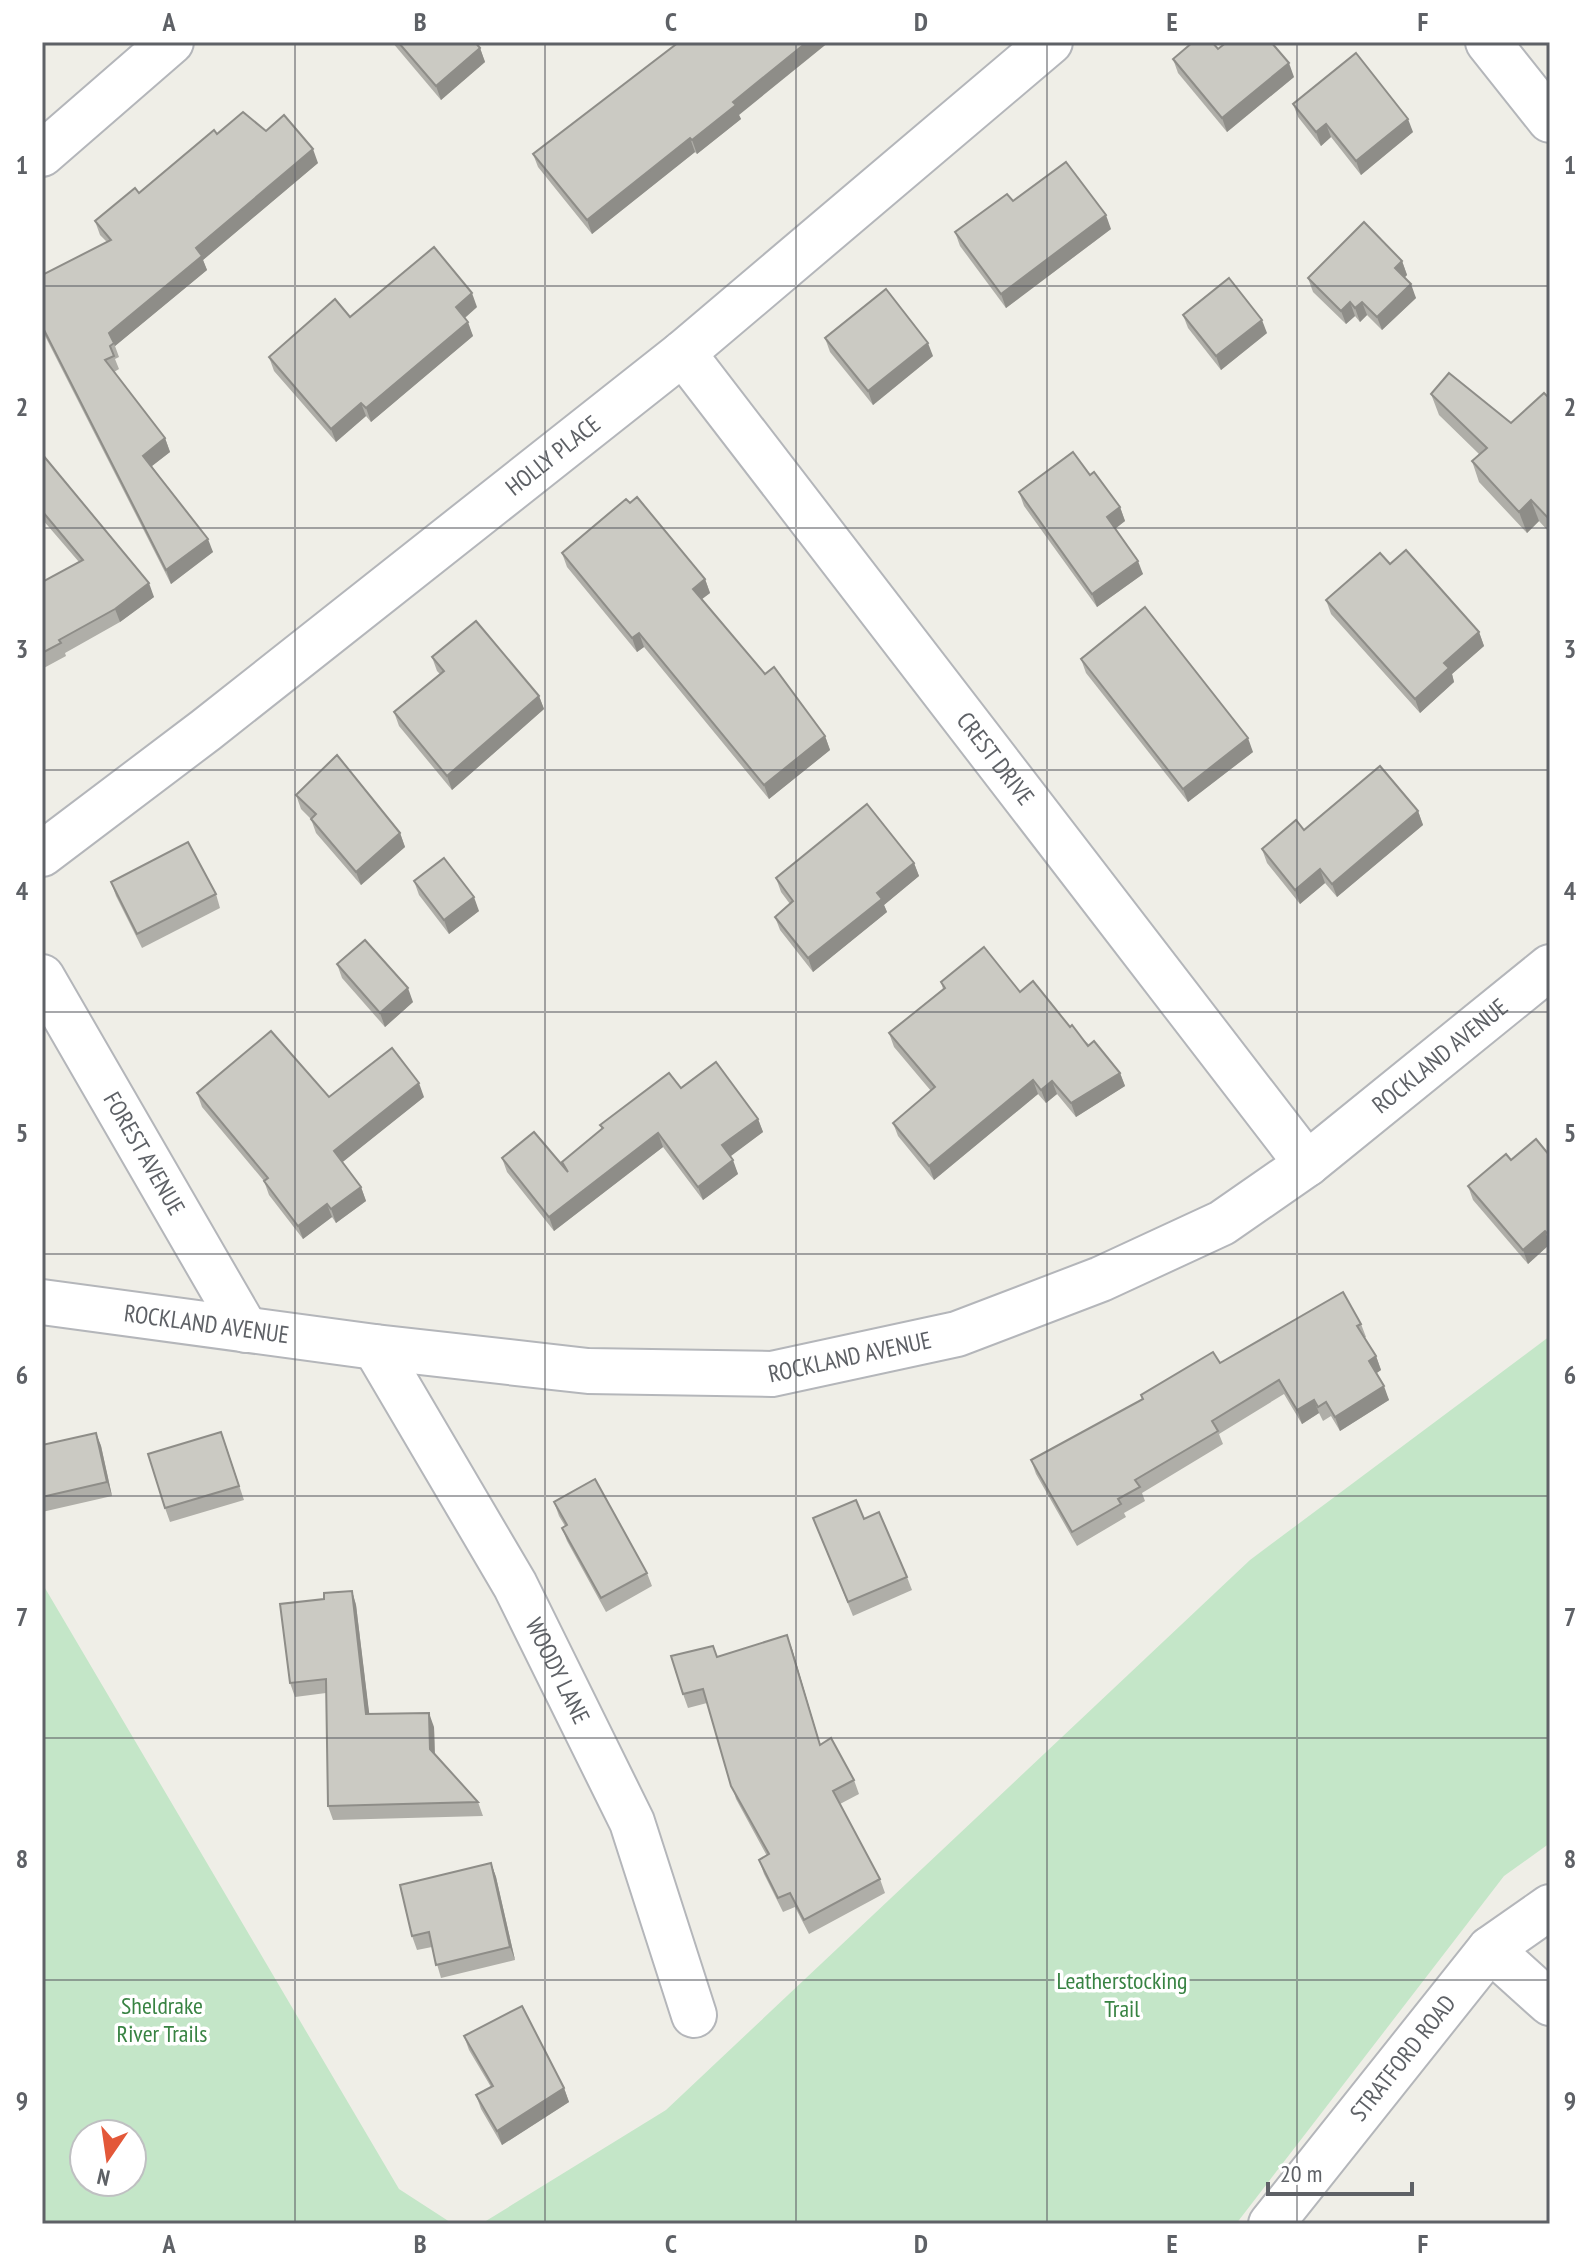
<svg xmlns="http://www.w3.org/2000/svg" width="1592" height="2266" font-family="'PT Sans Narrow',sans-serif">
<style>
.green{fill:#c4e6c8;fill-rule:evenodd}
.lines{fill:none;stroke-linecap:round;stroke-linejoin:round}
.minor-casing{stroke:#b4b6ba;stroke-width:48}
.tertiary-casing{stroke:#b4b6ba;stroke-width:48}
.minor{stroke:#fff;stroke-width:44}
.tertiary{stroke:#fff;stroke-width:44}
.wall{fill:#afaea8}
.shaded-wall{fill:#8e8d88}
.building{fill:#cbcac3;stroke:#8e8d88;stroke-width:2}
.grid{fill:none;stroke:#5e6166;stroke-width:2;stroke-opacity:0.55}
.labels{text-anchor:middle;stroke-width:7;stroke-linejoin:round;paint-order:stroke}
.street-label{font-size:24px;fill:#5e6166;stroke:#fff}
.park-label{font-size:24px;fill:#388343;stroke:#fff}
.neatline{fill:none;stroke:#5e6166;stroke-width:3}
.grid-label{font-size:26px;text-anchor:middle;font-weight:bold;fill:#5e6166}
</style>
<rect width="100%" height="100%" fill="#efeee7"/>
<g class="green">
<path d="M1550,1336V1843L1504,1876L1236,2224H481L666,2110L1250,1560Z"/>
<path d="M42,1583L399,2189L453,2224H42ZM84,2134H132V2182H84Z"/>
</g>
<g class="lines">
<defs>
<g id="minor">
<path d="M1488,42L1550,120"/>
<path d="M42,154L171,42"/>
<path id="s1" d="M683,353L1307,1164"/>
<path id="s2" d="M42,854L206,730L683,353L1050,42"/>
<path id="s3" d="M42,977L246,1330"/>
<path id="s4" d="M375,1347L515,1585L632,1822L694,2015"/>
<path d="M1490,1949L1550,2003"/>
<path id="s5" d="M1271,2224L1490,1949L1550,1907"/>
</g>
<g id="tertiary">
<path id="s6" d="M42,1302L375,1347L588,1371L772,1374L957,1334L1101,1279L1222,1223L1307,1164L1550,967"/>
</g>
</defs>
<use href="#minor" class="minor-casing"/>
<use href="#tertiary" class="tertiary-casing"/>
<use href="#minor" class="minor"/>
<use href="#tertiary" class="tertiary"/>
</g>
<g class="wall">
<path d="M392,42H475L480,48L485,62L441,100Z"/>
<path d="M1218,49L1294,77L1227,132L1178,73L1173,59Z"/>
<path d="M1293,104L1413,132L1361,175L1331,137L1321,146L1298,117Z"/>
<path d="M739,115L741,119L697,154L695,152L592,234L538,167L533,154Z"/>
<path d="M266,131L318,163L203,260L207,270L115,346L119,357L115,359L119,369L114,372L165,438L170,452L152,466L213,552L171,584L42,330V275L107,242L100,235L95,221L139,193L217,134Z"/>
<path d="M1013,201L1111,229L1006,308L960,246L955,232Z"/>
<path d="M1402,261L1407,275L1404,278L1416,298L1382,330L1367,315L1360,322L1355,316L1346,324L1313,292L1308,278Z"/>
<path d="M477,307L465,318L473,336L371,422L366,416L336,442L274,371L269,357Z"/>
<path d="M1183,315L1267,333L1221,370L1188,328Z"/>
<path d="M825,338L933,356L873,405L830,352Z"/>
<path d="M1431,394L1511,423L1550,399V533L1539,521L1527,533L1479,482L1472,461L1479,454L1439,415Z"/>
<path d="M42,454L154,597L120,622L65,653L66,656L42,669V582L79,562L42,519Z"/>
<path d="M1090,475L1120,507L1125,521L1115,529L1143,574L1097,607L1024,506L1019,492Z"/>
<path d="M562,553L705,579L710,593L702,599L765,674L825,736L830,750L769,799L644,647L637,652L567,567Z"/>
<path d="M1390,564L1479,632L1484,646L1452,674L1454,682L1420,713L1331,614L1326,600Z"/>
<path d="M432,657L539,696L544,709L452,790L399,726L394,712L440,674L437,671Z"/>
<path d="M1081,659L1253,752L1188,802L1086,673Z"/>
<path d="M296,795L400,833L405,847L361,885L316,833L311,819L301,809Z"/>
<path d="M1418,811L1423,825L1337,897L1325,883L1300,904L1267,863L1262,849L1304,830Z"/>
<path d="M914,863L919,876L884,905L887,912L813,972L780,930L775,917L790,904L781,892L776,878Z"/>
<path d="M414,881L479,911L449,934L419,895Z"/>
<path d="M111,882L216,894L220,908L142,948L116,896Z"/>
<path d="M337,964L413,1002L385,1027L342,978Z"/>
<path d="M941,982L1020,992L1070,1027L1120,1073L1125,1086L1076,1117L1057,1094L1046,1103L1038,1094L934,1180L898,1136L893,1123L931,1091L894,1047L889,1033L943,989Z"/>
<path d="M681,1088L758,1119L763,1132L730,1156L738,1174L703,1200L663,1147L554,1231L507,1172L502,1158L564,1167L562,1162L602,1129L600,1125Z"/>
<path d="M197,1093L329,1097H424L342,1162L361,1187L366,1201L336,1223L332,1217L303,1239L269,1195L264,1181L202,1107Z"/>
<path d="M1550,1156V1244L1528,1264L1473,1200L1468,1186L1511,1160Z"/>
<path d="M1361,1324L1366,1337L1364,1338L1376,1356L1381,1370L1376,1373L1389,1400L1340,1431L1331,1416L1323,1421L1319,1413L1302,1424L1284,1394L1219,1434L1223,1444L1142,1493L1145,1501L1124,1513L1126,1517L1077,1546L1036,1474L1031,1460L1143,1399L1141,1395L1220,1363Z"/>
<path d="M96,1433L101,1446L112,1496L42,1512V1445Z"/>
<path d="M226,1446L244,1500L170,1522L165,1508Z"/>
<path d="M554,1502L647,1573L652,1586L606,1612L567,1541L562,1528L565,1526L559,1516Z"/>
<path d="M813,1518L864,1519L907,1577L912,1590L853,1616Z"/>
<path d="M352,1591L356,1605L369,1714L434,1727L435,1755L478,1802L483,1816L333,1820L328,1806L326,1693L295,1697L290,1683Z"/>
<path d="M792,1649L820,1744L854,1780L859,1794L840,1804L880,1879L885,1893L809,1934L795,1907L783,1912L764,1874L759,1860L767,1856L736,1799L707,1703L688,1708L683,1694L717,1657Z"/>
<path d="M491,1863L496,1877L515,1960L441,1978L432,1947L417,1950L412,1936Z"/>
<path d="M464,2036L564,2088L569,2102L502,2145L481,2109L476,2095L491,2087L469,2050Z"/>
</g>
<g class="shaded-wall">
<path d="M807,42H829L739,115L741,119L697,154L692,140L733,102Z"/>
<path d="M480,48L485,62L441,100L436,86Z"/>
<path d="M1289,63L1294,77L1227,132L1222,118Z"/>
<path d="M1408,119L1413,132L1361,175L1356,161Z"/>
<path d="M1326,124L1331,137L1321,146L1316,132Z"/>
<path d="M690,138L695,152L592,234L587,220Z"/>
<path d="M313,149L318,163L203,260L207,270L115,346L109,333L196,248Z"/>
<path d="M1106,215L1111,229L1006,308L1001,294Z"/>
<path d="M1402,261L1407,275L1400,282L1395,268Z"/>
<path d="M1411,284L1416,298L1382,330L1377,317Z"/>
<path d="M472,293L477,307L461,321L456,307Z"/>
<path d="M1350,302L1355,316L1346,324L1341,311Z"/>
<path d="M1362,302L1367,315L1360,322L1355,308Z"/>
<path d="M1262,320L1267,333L1221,370L1216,356Z"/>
<path d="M468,322L473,336L371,422L366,408Z"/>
<path d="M928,343L933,356L873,405L868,391Z"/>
<path d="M361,403L366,416L336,442L331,429Z"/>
<path d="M165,438L170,452L148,469L143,456Z"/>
<path d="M1531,500L1539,521L1527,533L1519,512Z"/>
<path d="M1120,507L1125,521L1112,531L1107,517Z"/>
<path d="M208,539L213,552L171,584L166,570Z"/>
<path d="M1138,561L1143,574L1097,607L1092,594Z"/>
<path d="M705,579L710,593L698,602L693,589Z"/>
<path d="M149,583L154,597L120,622L115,609Z"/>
<path d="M1479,632L1484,646L1452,674L1454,682L1420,713L1415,699L1444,663Z"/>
<path d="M639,633L644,647L637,652L632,638Z"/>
<path d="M539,696L544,709L452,790L447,776Z"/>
<path d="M825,736L830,750L769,799L764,785Z"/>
<path d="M1248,738L1253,752L1188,802L1183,789Z"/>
<path d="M1418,811L1423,825L1337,897L1332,884Z"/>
<path d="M400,833L405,847L361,885L356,872Z"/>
<path d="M914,863L919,876L884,905L887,912L813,972L808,958L877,893Z"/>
<path d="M1320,869L1325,883L1300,904L1295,890Z"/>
<path d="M474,897L479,911L449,934L444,920Z"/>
<path d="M408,988L413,1002L385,1027L380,1013Z"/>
<path d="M1120,1073L1125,1086L1076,1117L1071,1103Z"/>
<path d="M1033,1080L1038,1094L934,1180L929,1166Z"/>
<path d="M1052,1081L1057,1094L1046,1103L1041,1090Z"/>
<path d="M419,1083L424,1097L339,1165L334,1151Z"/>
<path d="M758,1119L763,1132L727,1159L722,1145Z"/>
<path d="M658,1133L663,1147L554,1231L549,1217Z"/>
<path d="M733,1160L738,1174L703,1200L698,1187Z"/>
<path d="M361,1187L366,1201L336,1223L331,1209Z"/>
<path d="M327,1204L332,1217L303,1239L298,1226Z"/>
<path d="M1545,1231L1550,1244L1528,1264L1523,1250Z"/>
<path d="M1376,1356L1381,1370L1374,1375L1369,1361Z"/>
<path d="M1384,1386L1389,1400L1340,1431L1335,1417Z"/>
<path d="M1314,1400L1319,1413L1302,1424L1297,1410Z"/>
<path d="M96,1433L101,1446L112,1496L107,1482Z"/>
<path d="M352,1591L356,1605L371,1728L366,1714Z"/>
<path d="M787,1635L792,1649L824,1758L820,1745Z"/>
<path d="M429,1713L434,1727L435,1763L430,1749Z"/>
<path d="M491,1863L496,1877L515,1960L510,1947Z"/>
<path d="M564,2088L569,2102L502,2145L497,2131Z"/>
</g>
<g class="building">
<path d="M398,42H475L480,48L436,86Z"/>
<path d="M679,42H807L733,102L736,105L692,140L690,138L587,220L533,154Z"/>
<path d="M1193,42H1212L1218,49L1227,42H1271L1289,63L1222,118L1173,59Z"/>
<path d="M1356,53L1408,119L1356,161L1326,124L1316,132L1293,104Z"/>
<path d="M243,112L266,131L284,115L313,149L196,248L202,256L109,333L114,343L110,346L114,356L105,360L165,438L143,456L208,539L166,570L42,326V275L111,240L95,221L135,188L139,193L214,130L217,134Z"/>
<path d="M1066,162L1106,215L1001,294L955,232L1007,194L1013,201Z"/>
<path d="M1364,222L1402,261L1395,268L1411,284L1377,317L1362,302L1355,308L1350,302L1341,311L1308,278Z"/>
<path d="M434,247L472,293L456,307L468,322L366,408L361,403L331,429L269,357L335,299L350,317Z"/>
<path d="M1229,278L1262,320L1216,356L1183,315Z"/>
<path d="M886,289L928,343L868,391L825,338Z"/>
<path d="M1449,373L1511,423L1544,393L1550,399V520L1531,500L1519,512L1472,461L1487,448L1431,394Z"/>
<path d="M1073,452L1090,475L1094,472L1120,507L1107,517L1138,561L1092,594L1019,492Z"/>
<path d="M42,454L149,583L115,609L59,640L61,643L42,653V582L83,560L42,511Z"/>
<path d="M637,497L705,579L693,589L765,674L774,667L825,736L764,785L639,633L632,638L562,553L626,499L630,503Z"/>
<path d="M1406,550L1479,632L1444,663L1449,668L1415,699L1326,600L1380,553L1390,564Z"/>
<path d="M1145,607L1248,738L1183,789L1081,659Z"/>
<path d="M476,621L539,696L447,776L394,712L444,671L432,657Z"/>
<path d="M337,755L400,833L356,872L311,819L316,814L296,795Z"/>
<path d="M1380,766L1418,811L1332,884L1320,869L1295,890L1262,849L1296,820L1304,830Z"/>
<path d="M867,804L914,863L877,893L882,899L808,958L775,917L793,901L776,878Z"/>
<path d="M188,842L216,894L137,934L111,882Z"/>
<path d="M444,858L474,897L444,920L414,881Z"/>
<path d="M365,940L408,988L380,1013L337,964Z"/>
<path d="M984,947L1020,992L1033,981L1070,1027L1072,1025L1088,1046L1094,1041L1120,1073L1071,1103L1052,1081L1041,1090L1033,1080L929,1166L893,1123L935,1087L889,1033L945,988L941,982Z"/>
<path d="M271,1031L329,1097L392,1048L419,1083L334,1151L361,1187L331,1209L327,1204L298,1226L264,1181L268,1178L197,1093Z"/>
<path d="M716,1062L758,1119L722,1145L733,1160L698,1187L658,1133L549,1217L502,1158L534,1132L568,1172L562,1162L603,1128L600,1125L669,1073L681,1088Z"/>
<path d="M1536,1139L1550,1156V1236L1545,1231L1523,1250L1468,1186L1506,1154L1511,1160Z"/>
<path d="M1343,1292L1361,1324L1357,1326L1376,1356L1369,1361L1384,1386L1335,1417L1326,1402L1318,1407L1314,1400L1297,1410L1279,1380L1212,1421L1218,1431L1135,1480L1140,1487L1118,1499L1121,1504L1072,1532L1031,1460L1143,1399L1141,1395L1213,1352L1220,1363Z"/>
<path d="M221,1432L239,1486L165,1508L148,1454Z"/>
<path d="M96,1433L107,1482L42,1497V1445Z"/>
<path d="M595,1479L647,1573L601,1598L562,1528L567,1525L554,1502Z"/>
<path d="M856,1500L864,1519L879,1512L907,1577L848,1602L813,1518Z"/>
<path d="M352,1591L366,1714L429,1713L430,1749L478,1802L328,1806L326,1679L290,1683L280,1604L324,1599V1593Z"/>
<path d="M787,1635L820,1745L831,1738L854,1780L833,1791L880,1879L804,1920L790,1893L778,1898L759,1860L769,1854L731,1786L703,1689L683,1694L671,1656L713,1646L717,1657Z"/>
<path d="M491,1863L510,1947L436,1965L429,1932L412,1936L400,1885Z"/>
<path d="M522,2006L564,2088L497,2131L476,2095L493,2086L464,2036Z"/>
</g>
<path class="grid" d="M295,42V2224M545,42V2224M796,42V2224M1047,42V2224M1297,42V2224M42,286H1550M42,528H1550M42,770H1550M42,1012H1550M42,1254H1550M42,1496H1550M42,1738H1550M42,1980H1550"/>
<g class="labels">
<g class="street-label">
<text dy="8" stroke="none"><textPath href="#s2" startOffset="648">HOLLY PLACE</textPath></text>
<text dy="8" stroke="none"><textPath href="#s1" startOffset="512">CREST DRIVE</textPath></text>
<text dy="8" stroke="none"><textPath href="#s6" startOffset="1486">ROCKLAND AVENUE</textPath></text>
<text dy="8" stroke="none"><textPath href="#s3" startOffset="204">FOREST AVENUE</textPath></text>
<text dy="8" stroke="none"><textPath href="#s6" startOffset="166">ROCKLAND AVENUE</textPath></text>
<text dy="8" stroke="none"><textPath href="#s6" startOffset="814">ROCKLAND AVENUE</textPath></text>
<text dy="8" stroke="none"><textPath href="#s4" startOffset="372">WOODY LANE</textPath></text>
<text dy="8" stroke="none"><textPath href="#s5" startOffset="212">STRATFORD ROAD</textPath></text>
</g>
<g class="park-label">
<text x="1122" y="1989">Leatherstocking<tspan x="1122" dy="28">Trail</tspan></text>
<text x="162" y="2014">Sheldrake<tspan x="162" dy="28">River Trails</tspan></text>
</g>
</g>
<rect width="1592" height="2266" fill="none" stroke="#ffffff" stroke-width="88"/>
<g transform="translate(108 2158) rotate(193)"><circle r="38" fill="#ffffff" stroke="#bfc0c2" stroke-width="2"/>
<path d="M0-6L14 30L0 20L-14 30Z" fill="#e35839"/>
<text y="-12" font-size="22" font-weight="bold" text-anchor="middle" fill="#5e6166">N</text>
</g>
<path d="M1268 2182v12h144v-12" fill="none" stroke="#5e6166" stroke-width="4"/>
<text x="1280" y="2182" font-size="24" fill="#5e6166" stroke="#ffffff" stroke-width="6" paint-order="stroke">20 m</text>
<rect x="44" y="44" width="1504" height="2178" class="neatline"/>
<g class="grid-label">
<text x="169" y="31">A</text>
<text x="420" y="31">B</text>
<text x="671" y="31">C</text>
<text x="921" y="31">D</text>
<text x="1172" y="31">E</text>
<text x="1423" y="31">F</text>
<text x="22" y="174">1</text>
<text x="1570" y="174">1</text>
<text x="22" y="416">2</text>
<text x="1570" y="416">2</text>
<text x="22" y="658">3</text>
<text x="1570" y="658">3</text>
<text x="22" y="900">4</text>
<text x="1570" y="900">4</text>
<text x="22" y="1142">5</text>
<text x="1570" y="1142">5</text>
<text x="22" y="1384">6</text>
<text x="1570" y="1384">6</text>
<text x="22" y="1626">7</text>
<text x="1570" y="1626">7</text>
<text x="22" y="1868">8</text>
<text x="1570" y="1868">8</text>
<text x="22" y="2110">9</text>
<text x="1570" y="2110">9</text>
<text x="169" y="2253">A</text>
<text x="420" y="2253">B</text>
<text x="671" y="2253">C</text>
<text x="921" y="2253">D</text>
<text x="1172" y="2253">E</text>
<text x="1423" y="2253">F</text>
</g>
</svg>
